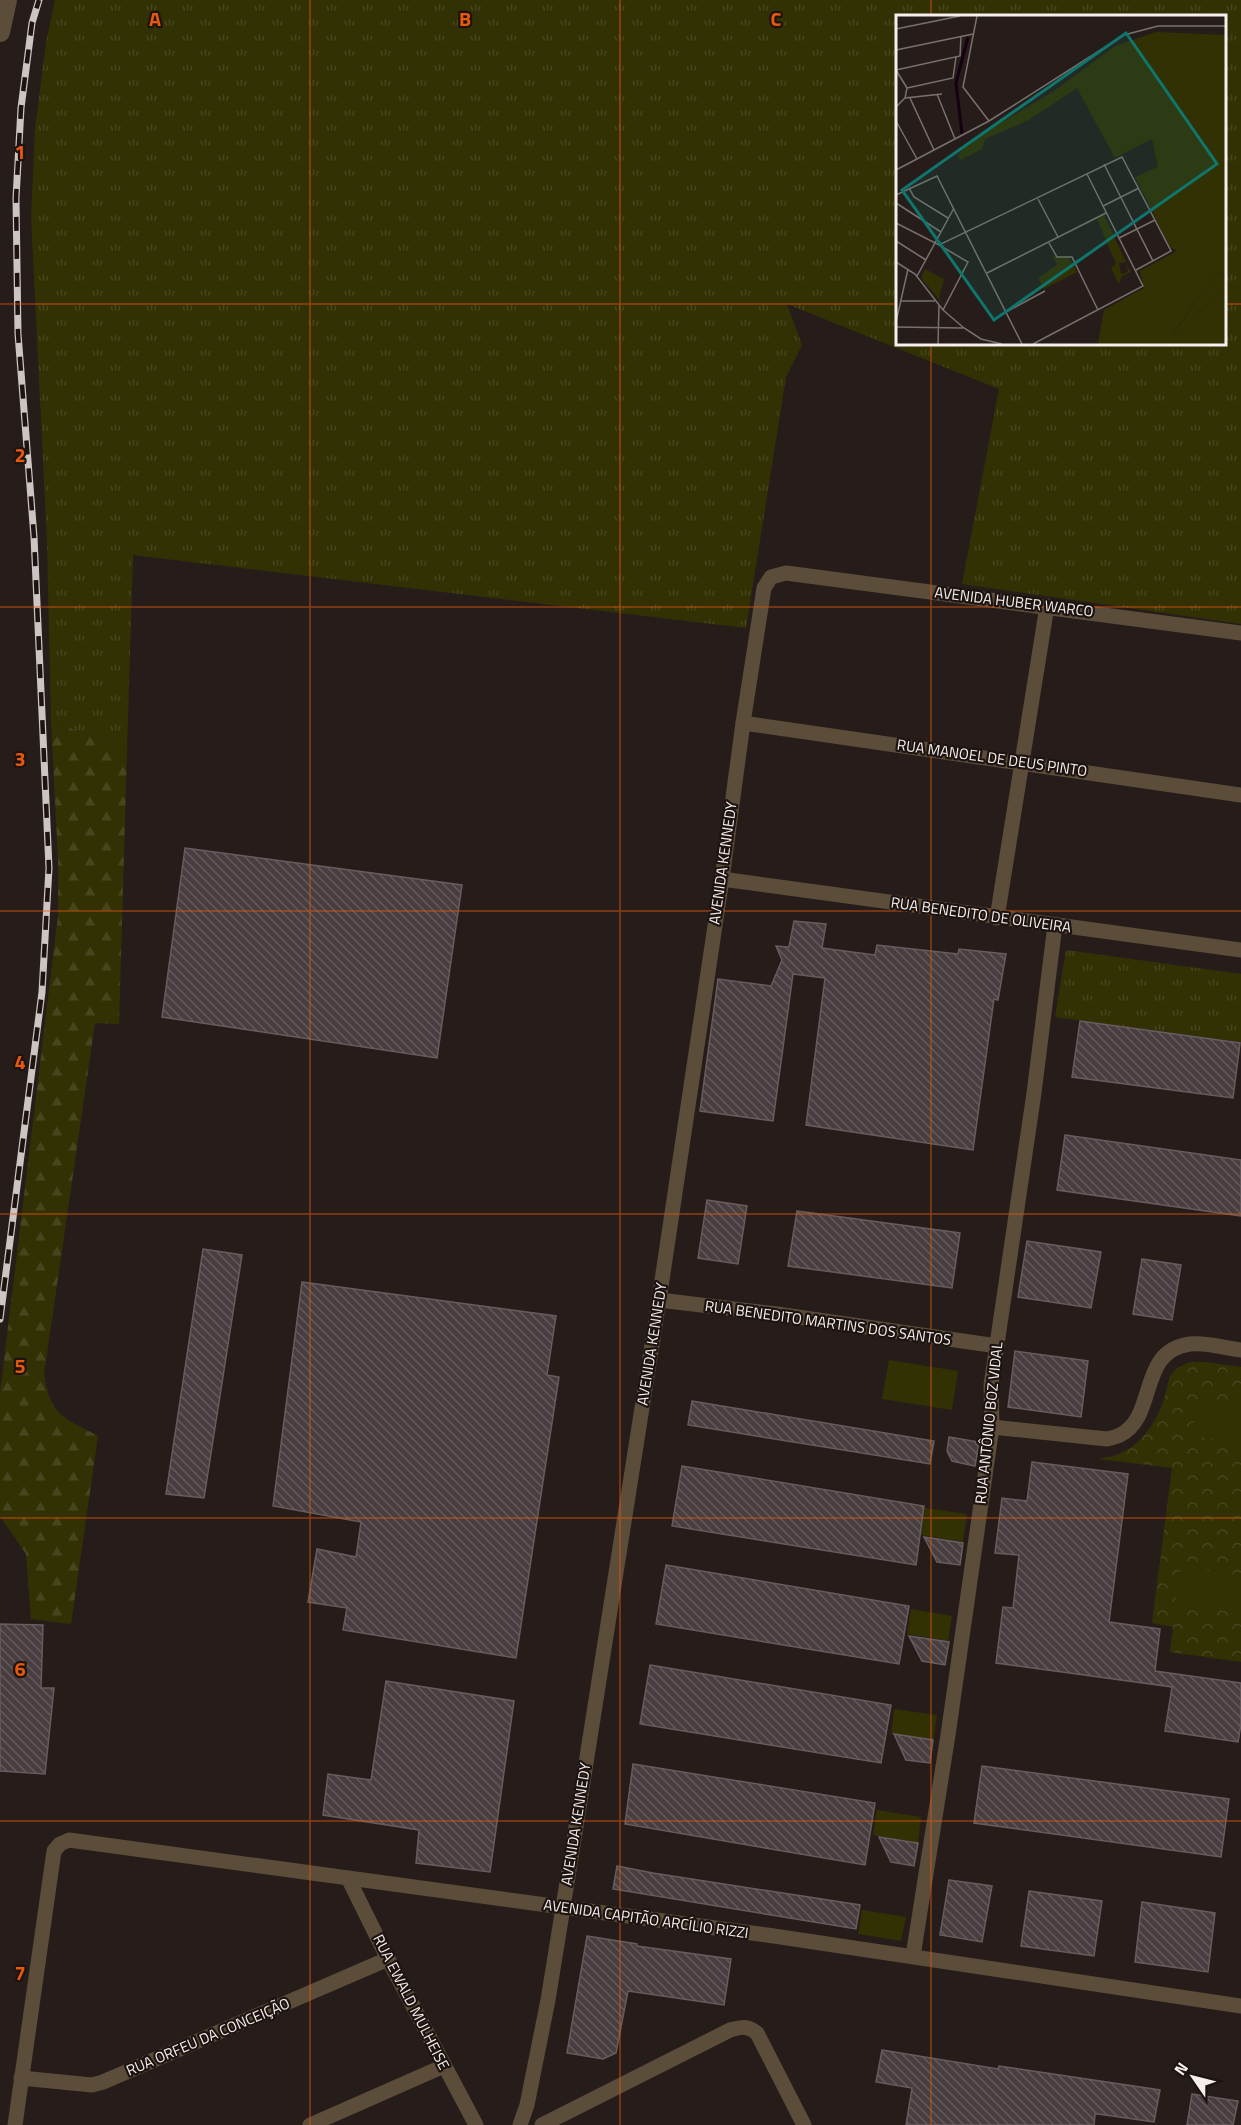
<svg xmlns="http://www.w3.org/2000/svg" width="1241" height="2125" font-family="'Titillium Web',sans-serif">
<style>
.grass{fill:url(#grass-tufts);fill-rule:evenodd}
.forest{fill:url(#forest-firs)}
.park{fill:url(#park-crowns)}
.garden{fill:#323104}
.building{fill:url(#building-back-hatch);stroke:#685c5e;stroke-width:1.5}
.lines{fill:none;stroke-linecap:round;stroke-linejoin:round}
.minor{stroke:#5b4d39;stroke-width:15}
.tertiary{stroke:#5b4d39;stroke-width:20}
.rail-casing{stroke:#ccc5c3;stroke-width:7}
.rail{stroke:#1d1411;stroke-width:4.5;stroke-dasharray:14;stroke-linecap:butt}
.grid{fill:none;stroke:#e8590c;stroke-width:1.5;stroke-opacity:0.55}
.labels{text-anchor:middle;stroke-width:4.5;stroke-linejoin:round;paint-order:stroke}
.street-label{font-size:15px;fill:#f5efed;stroke:#1d1411}
.inset-river{fill:none;stroke:#160012;stroke-width:3}
.inset-road{fill:none;stroke:#79716e;stroke-width:1.5}
.view{fill:#0f766e;fill-opacity:0.15;stroke:#0f766e;stroke-width:3}
.inset-edge{fill:none;stroke:#f5efed;stroke-width:3}
.grid-label{font-size:20px;text-anchor:middle;font-weight:bold;fill:#e8590c;stroke:#1d1411;stroke-width:4.5;stroke-linejoin:round;paint-order:stroke}
</style>
<defs>
<pattern id="grass-tufts" width="24" height="20" patternUnits="userSpaceOnUse" patternTransform="scale(1.5)"><rect width="24" height="20" fill="#323104"/><path d="M3 7l-1-3M5 7V3M7 7l1-3M15 17l-1-3M17 17v-4M19 17l1-3" fill="none" stroke="#46451d"/></pattern>
<pattern id="forest-firs" width="22" height="20" patternUnits="userSpaceOnUse" patternTransform="scale(1.5)"><rect width="22" height="20" fill="#323104"/><path d="M5 1l3.5 6h-7zM16 11l3.5 6h-7z" fill="#46451d"/></pattern>
<pattern id="park-crowns" width="20" height="18" patternUnits="userSpaceOnUse" patternTransform="scale(1.5)"><rect width="20" height="18" fill="#323104"/><path d="M2 6a3 3 0 1 1 6 0M12 15a3 3 0 1 1 6 0" fill="none" stroke="#46451d"/></pattern>
<pattern id="building-back-hatch" width="6" height="6" patternUnits="userSpaceOnUse" patternTransform="scale(1.5)"><rect width="6" height="6" fill="#493e3f"/><path d="M-1 5l2 2M0 0l6 6M5-1l2 2" fill="none" stroke="#645a5b"/></pattern>
</defs>
<rect width="100%" height="100%" fill="#261d1a"/>
<g class="grass">
<path d="M55,0H1241V624L962,584L999,389L787,304L802,345L786,377L746,628L133,555L127,752L51,720L47,541L31,217L35,129L46,43ZM898,16H1224V344H898Z"/>
<path d="M1066,950L1241,974V1042L1055,1017Z"/>
</g>
<path class="forest" d="M51,720L127,752L119,1024L95,1023L44,1374C50,1416 63,1417 98,1436L71,1624L31,1619L26,1554L0,1516V1393L58,916V860Z"/>
<path class="park" d="M1192,1362H1205L1241,1367V1662L1170,1652L1173,1627L1152,1623L1172,1468L1099,1459C1106,1457 1115,1456 1121,1453C1141,1445 1158,1420 1164,1399C1170,1378 1167,1369 1192,1362Z"/>
<g class="garden">
<path d="M889,1360L958,1371L952,1410L882,1399Z"/>
<path d="M1197,1399L1241,1405V1443L1192,1436Z"/>
<path d="M925,1508L967,1514L963,1542L921,1535Z"/>
<path d="M1181,1567L1241,1575V1613L1175,1604Z"/>
<path d="M911,1609L952,1616L948,1641L907,1634Z"/>
<path d="M894,1709L937,1715L933,1740L891,1734Z"/>
<path d="M877,1810L921,1817L918,1843L873,1835Z"/>
<path d="M862,1910L906,1917L901,1941L858,1934Z"/>
</g>
<g class="building">
<path d="M185,848L462,885L437,1058L162,1017Z"/>
<path d="M794,921L826,924L822,948L875,955L877,945L958,954L959,949L1006,954L998,1000L994,999L973,1150L806,1125L825,978L793,974L773,1121L700,1111L718,979L771,986L782,960L776,946L789,947Z"/>
<path d="M1080,1021L1240,1043L1233,1098L1072,1077Z"/>
<path d="M1065,1135L1241,1160V1216L1057,1190Z"/>
<path d="M707,1200L747,1206L738,1264L698,1258Z"/>
<path d="M797,1211L960,1233L952,1288L788,1266Z"/>
<path d="M1027,1241L1101,1252L1091,1308L1018,1297Z"/>
<path d="M203,1249L242,1255L204,1498L166,1494Z"/>
<path d="M1142,1259L1181,1265L1172,1320L1133,1314Z"/>
<path d="M302,1282L556,1316L547,1375L559,1377L516,1658L343,1630L347,1608L308,1602L317,1549L356,1557L361,1522L273,1506Z"/>
<path d="M1015,1351L1088,1361L1081,1417L1008,1407Z"/>
<path d="M692,1401L934,1441L930,1464L688,1425Z"/>
<path d="M949,1437L979,1442L975,1466L952,1461L947,1451Z"/>
<path d="M1032,1462L1128,1474L1109,1622L1160,1629L1155,1671L1241,1683V1724L1238,1742L1165,1731L1172,1687L996,1663L1003,1607L1013,1608L1019,1555L995,1553L1002,1498L1027,1501Z"/>
<path d="M682,1466L924,1506L916,1565L672,1526Z"/>
<path d="M924,1537L963,1543L960,1565L937,1562Z"/>
<path d="M666,1565L909,1606L899,1664L656,1624Z"/>
<path d="M0,1624L43,1625L41,1688H54L45,1774L0,1771Z"/>
<path d="M909,1636L949,1642L945,1665L922,1661Z"/>
<path d="M650,1665L891,1705L881,1763L640,1724Z"/>
<path d="M386,1681L514,1701L490,1872L416,1863L419,1830L323,1815L328,1774L371,1780Z"/>
<path d="M894,1734L933,1740L930,1763L906,1760Z"/>
<path d="M633,1764L875,1803L865,1865L625,1824Z"/>
<path d="M982,1766L1229,1799L1221,1857L974,1823Z"/>
<path d="M879,1837L918,1843L914,1866L891,1862Z"/>
<path d="M617,1866L653,1873L860,1905L856,1929L613,1889Z"/>
<path d="M949,1880L992,1886L982,1942L940,1935Z"/>
<path d="M1029,1891L1102,1901L1094,1956L1021,1946Z"/>
<path d="M1142,1902L1215,1913L1208,1972L1135,1962Z"/>
<path d="M587,1936L637,1944V1946L731,1959L724,2005L628,1991L616,2053L603,2059L567,2053Z"/>
<path d="M882,2050L998,2069L999,2066L1160,2090L1154,2122L1098,2114H1095L1094,2125H906L912,2088L876,2082Z"/>
<path d="M1192,2094L1238,2101L1233,2125H1187Z"/>
</g>
<g class="lines">
<g class="minor">
<path d="M743,723L1241,795"/>
<path d="M722,879L1241,950"/>
<path d="M997,918L1047,606"/>
<path d="M659,1300L777,1314L997,1346"/>
<path d="M992,1427L1107,1439C1111,1438 1116,1437 1120,1435C1158,1416 1137,1351 1190,1344C1206,1342 1225,1348 1241,1350"/>
<path d="M348,1878L388,1959L476,2125"/>
<path d="M913,1956L948,1735L992,1427L991,1385L1034,1093L1055,925"/>
<path d="M21,2078L92,2085L103,2082L388,1959"/>
<path d="M15,2125L54,1851L60,1844L69,1840L774,1936L1241,2006"/>
<path d="M310,2125L444,2066"/>
<path d="M520,2125L527,2105L548,2000L575,1833L659,1300L722,879L743,723L764,588L771,577L786,573L1241,633"/>
<path d="M542,2125L730,2030C741,2027 747,2025 757,2033L804,2125"/>
</g>
<path class="tertiary" d="M0,32L7,0"/>
<defs>
<path id="rail" d="M0,1319L42,992L49,868L34,537L18,334L16,198L21,108L32,23L39,0"/>
</defs>
<use href="#rail" class="rail-casing"/>
<use href="#rail" class="rail"/>
</g>
<path class="grid" d="M310,0V2125M620,0V2125M931,0V16M0,304H898M1224,304H1241M931,344V2125M0,607H1241M0,911H1241M0,1214H1241M0,1518H1241M0,1821H1241"/>
<g class="labels">
<g class="street-label">
<text transform="translate(1014 602) rotate(7)" y="5">AVENIDA HUBER WARCO</text>
<text transform="translate(992 758) rotate(8)" y="5">RUA MANOEL DE DEUS PINTO</text>
<text transform="translate(723 863) rotate(-82)" y="5">AVENIDA KENNEDY</text>
<text transform="translate(981 915) rotate(8)" y="5">RUA BENEDITO DE OLIVEIRA</text>
<text transform="translate(828 1323) rotate(8)" y="5">RUA BENEDITO MARTINS DOS SANTOS</text>
<text transform="translate(652 1344) rotate(-81)" y="5">AVENIDA KENNEDY</text>
<text transform="translate(989 1423) rotate(-84)" y="5">RUA ANTÔNIO BOZ VIDAL</text>
<text transform="translate(576 1824) rotate(-81)" y="5">AVENIDA KENNEDY</text>
<text transform="translate(646 1919) rotate(8)" y="5">AVENIDA CAPITÃO ARCÍLIO RIZZI</text>
<text transform="translate(411 2002) rotate(63)" y="5">RUA EWALD MULHEISE</text>
<text transform="translate(208 2037) rotate(-23)" y="5">RUA ORFEU DA CONCEIÇÃO</text>
</g>
</g>
<g transform="translate(896 15)">
<rect width="330" height="330" fill="#261d1a"/>
<path d="M260,17L330,20V259L320,258L276,320L297,308L307,292L330,276V329H202L208,295L248,273L244,256L281,236L274,232L239,162L262,152L256,124L219,143L181,73L160,87L158,76L219,31ZM208,200L230,247L223,248L225,259L232,257L230,248L235,257L226,261L223,269L215,253L220,249L201,204ZM29,254L48,264L43,282L48,290L25,263Z" fill="#323104"/>
<path d="M158,76L160,87L131,106L89,124L86,134L64,145L62,141L71,128ZM320,258L330,259V276L307,292L297,308L275,322Z" fill="#323104"/>
<path d="M157,241L173,243L181,257L148,274L142,263L161,250Z" fill="#323104"/>
<path class="inset-river" d="M66,119L60,68L72,22"/>
<path class="inset-road" d="M81,1L67,72L93,106M0,14L64,1M0,35L77,19M0,55L64,41L65,21M0,55L11,73L9,83M11,73L57,63L60,42M41,79L59,124M14,83L38,135M0,92L9,83L46,79M0,106L21,144M208,149L257,246M0,155L93,106L228,20L262,11H330M13,173L18,182L52,203M0,180L41,161L126,329M142,184L162,222M0,188L45,217M207,191L243,173M0,208L43,230L226,142L275,236L240,255M223,223L259,205M0,226L30,245M153,228L161,242H176L202,295M43,230L72,247L47,295M0,247L19,259L47,295L68,313L85,324L106,329M91,258L210,198M21,261L58,193M5,286H39M110,297L149,276M0,307L12,254M0,312L67,313M42,329L43,290M137,329L247,271L191,159"/>
<path class="view" d="M230,18L321,149L98,305L6,175Z"/>
<rect width="330" height="330" class="inset-edge"/>
</g>
<g class="grid-label">
<text x="155" y="26">A</text>
<text x="465" y="26">B</text>
<text x="776" y="26">C</text>
<text x="20" y="159">1</text>
<text x="20" y="462">2</text>
<text x="20" y="766">3</text>
<text x="20" y="1069">4</text>
<text x="20" y="1373">5</text>
<text x="20" y="1676">6</text>
<text x="20" y="1980">7</text>
</g>
<g transform="translate(1193 2077) rotate(305)" stroke="#1d1411" stroke-width="4.5" paint-order="stroke">
<path d="M0-4.5L10 22L0 15L-10 22Z" fill="#f5efed"/>
<text y="-9" font-size="16" font-weight="bold" text-anchor="middle" fill="#f5efed">N</text>
</g>
</svg>
